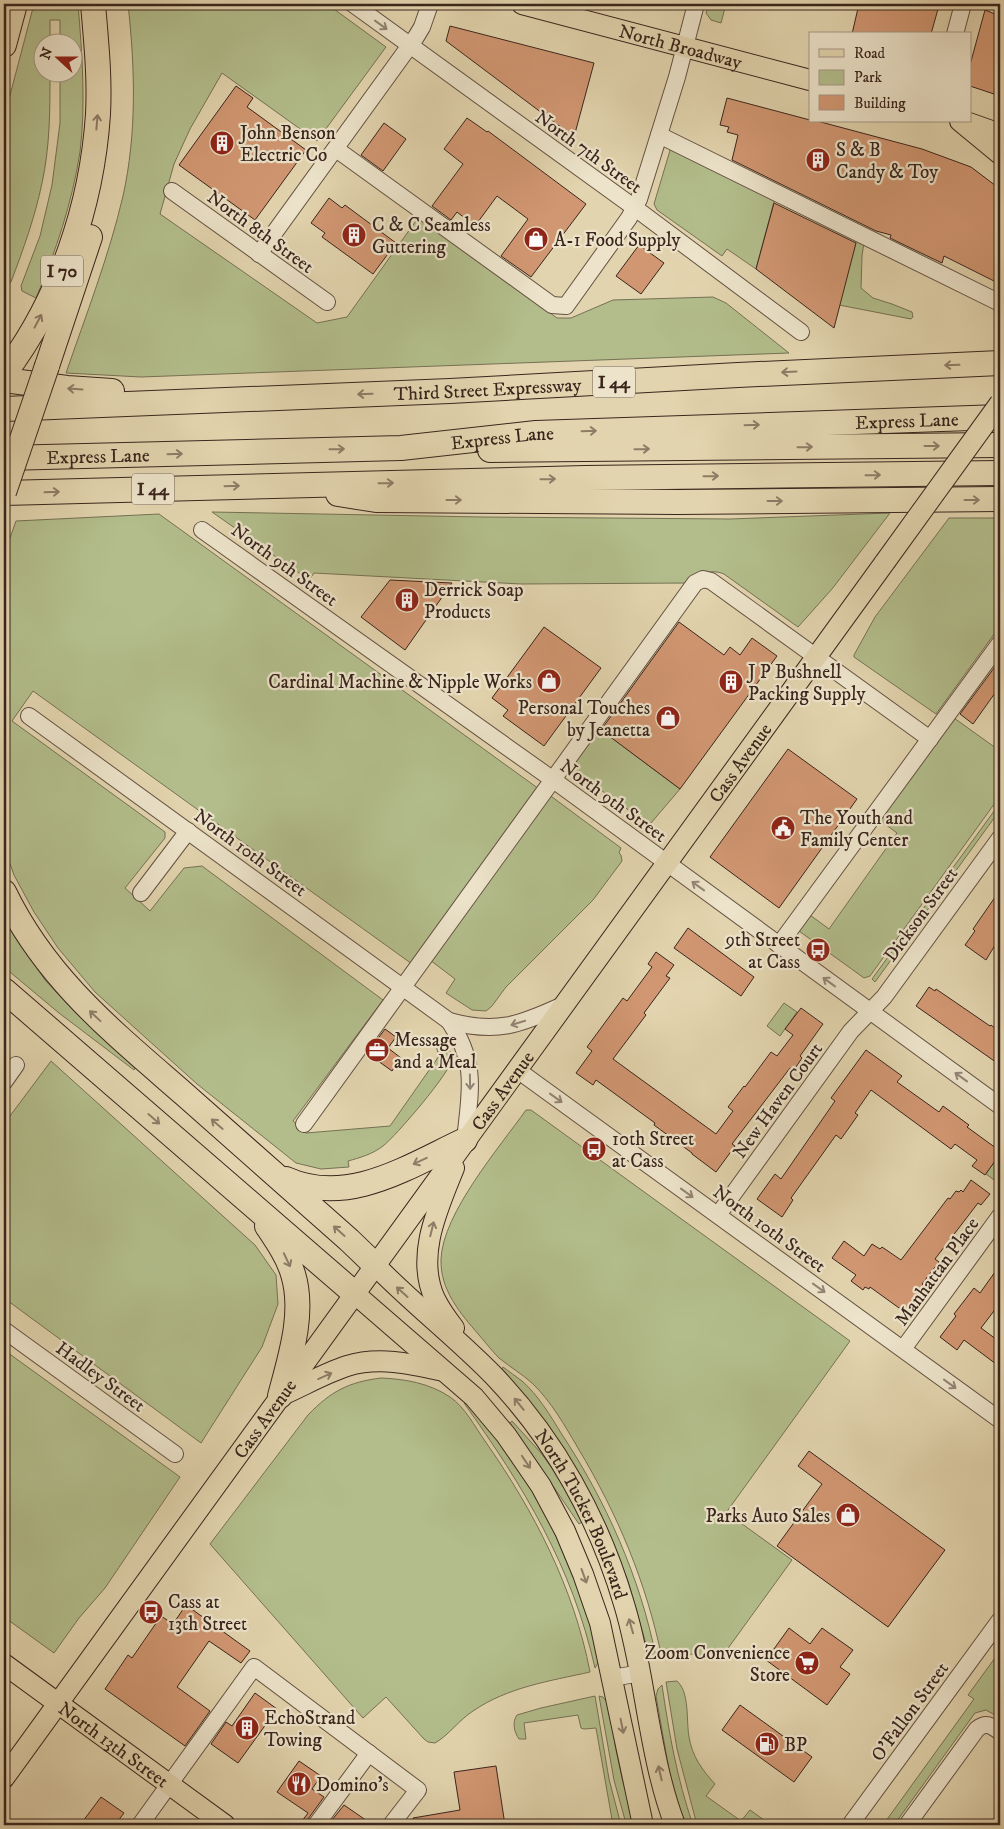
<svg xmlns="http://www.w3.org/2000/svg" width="1004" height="1829" font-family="'IM FELL DW Pica',serif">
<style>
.green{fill:#b2bd8b;stroke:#767154}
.building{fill:#d19772;stroke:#3a251d}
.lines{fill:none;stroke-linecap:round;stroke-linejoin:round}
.minor-casing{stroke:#645141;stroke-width:18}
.major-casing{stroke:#3a251d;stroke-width:22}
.highway-casing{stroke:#3a251d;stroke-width:26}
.minor{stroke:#ece3ca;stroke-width:16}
.major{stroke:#e2d4ae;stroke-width:20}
.highway{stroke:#e2d4ae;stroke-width:24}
.major-bridge-casing{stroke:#3a251d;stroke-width:22;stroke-linecap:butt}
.highway-bridge-casing{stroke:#3a251d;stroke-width:26;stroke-linecap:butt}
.major-bridge{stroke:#e2d4ae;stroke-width:20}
.highway-bridge{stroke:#e2d4ae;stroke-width:24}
.oneway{stroke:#938474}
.oneway2{stroke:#8e7c66}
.labels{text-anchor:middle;stroke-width:4.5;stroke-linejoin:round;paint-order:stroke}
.shield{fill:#ece3ca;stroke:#6f5e51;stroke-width:1}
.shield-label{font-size:18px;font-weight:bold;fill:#3a251d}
.street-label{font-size:19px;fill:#3a251d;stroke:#ece3ca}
.poi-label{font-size:19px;fill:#3a251d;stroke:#ece3ca;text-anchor:start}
</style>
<rect width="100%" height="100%" fill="#e2d4ae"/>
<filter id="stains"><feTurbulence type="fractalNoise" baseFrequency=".004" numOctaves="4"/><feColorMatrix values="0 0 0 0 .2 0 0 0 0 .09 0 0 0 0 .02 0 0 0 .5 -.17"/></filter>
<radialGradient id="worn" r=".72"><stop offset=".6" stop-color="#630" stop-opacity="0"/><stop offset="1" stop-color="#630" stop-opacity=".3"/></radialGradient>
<g class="green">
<path d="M34,4H78C82,52 86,104 80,152C72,203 56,251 36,298L22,291L21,286L40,236L52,185L60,123V73L72,72V42H60V20H50V42H42V72L50,73C50,109 50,147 42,183C35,217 23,250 11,282L8,285L4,284V118Z"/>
<path d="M128,4H327L386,47L317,141L222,73L190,129L174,164L160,214L317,323L347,317L418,218L557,318H571L613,300L713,297L726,303L789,353L141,377L66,373C86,315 109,256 123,196C137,133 135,68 128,4Z"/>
<path d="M708,4H726L721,23L711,20L706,13Z"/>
<path d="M671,147L775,198L756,269L727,249L722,256L657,210L654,204Z"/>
<path d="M857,238L864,242L862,256L861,288L873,298L892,304L912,312L913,317L911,319L839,305Z"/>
<path d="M212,512L482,517L730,519L890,513L832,589L798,627L724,574C709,568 701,575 688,583L521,584L314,573L309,580Z"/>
<path d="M159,514L539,789L412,964L33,691L12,721L165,832V838L125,888L150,911L184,868L202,866L383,1000L293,1121L306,1133L390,1126L439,1056L433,1036C441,1042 452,1048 452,1059C451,1072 395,1137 383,1146C373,1154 359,1158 348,1161L349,1167L321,1169L296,1163L197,1084L95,992L58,948L34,912L14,875L4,847V555L16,521Z"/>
<path d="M949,518H1000V626L936,714L854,657V655L875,617Z"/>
<path d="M954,718L1000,751V796L870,976L864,978L799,931L810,915L829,929L897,833L878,819Z"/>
<path d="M597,727L680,789L651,823L648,824L569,767Z"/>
<path d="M548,794L621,848L619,853L621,855L622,861L593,900L506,987L492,1006L486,1011L472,1010L446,993L455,979L430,960Z"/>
<path d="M1000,803V810L875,982L872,979Z"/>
<path d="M4,917L45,980L77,1014L135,1068L134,1070L59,1013L4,967Z"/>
<path d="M784,1003L797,1012L780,1036L767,1026Z"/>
<path d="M51,1061L255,1245L276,1275L278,1304L262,1347L201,1443L4,1298V1124Z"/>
<path d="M526,1110H531L850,1341L728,1510L727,1513L792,1560L726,1651C715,1663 703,1655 689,1654C680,1653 671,1656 662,1658C646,1582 618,1515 578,1448C565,1426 551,1401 532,1383C522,1374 510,1367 499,1358C492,1351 486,1343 479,1335C460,1313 440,1290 441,1259C443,1213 499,1148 526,1110Z"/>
<path d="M999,1155L1000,1177L997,1182L986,1174Z"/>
<path d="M4,1350L180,1477L105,1588L79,1618L54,1653L4,1617Z"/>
<path d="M503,1367C509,1372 516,1376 522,1381C538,1395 550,1415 561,1433C606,1501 640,1577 656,1657L648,1651L628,1581L614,1547L558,1441L534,1407L502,1369Z"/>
<path d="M381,1378C405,1379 429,1383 450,1397C465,1407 475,1427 485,1441C534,1511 574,1588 590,1672C550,1681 508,1687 473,1711C459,1720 449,1735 435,1743L428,1742L424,1739L386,1697L363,1718L210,1544L308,1415C331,1391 349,1382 381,1378Z"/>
<path d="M465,1402L488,1424L541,1504L572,1568L594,1634L599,1661L595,1668C572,1566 524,1487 464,1403Z"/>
<path d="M512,1421L541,1453L558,1476L582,1522L579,1524L510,1423Z"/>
<path d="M1000,1651V1718L986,1710L975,1713L894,1825H883L974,1699L968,1695Z"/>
<path d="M677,1681C690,1693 686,1720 689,1737C692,1756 702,1770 715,1784L706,1796L741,1821L750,1810L771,1825H697L677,1749L666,1682Z"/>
<path d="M662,1685C669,1733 677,1779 693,1825H684L671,1781L656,1696L658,1689Z"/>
<path d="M595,1696L609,1779L621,1825H613L596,1728L584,1729L581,1728L578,1715L524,1723L526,1739H519C514,1732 512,1722 517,1715L541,1708Z"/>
<path d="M599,1696L603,1697L610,1706L615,1745L622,1778L635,1825H626L625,1820L614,1780Z"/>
</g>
<g class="building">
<path d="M859,4H916L938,9L931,34H852Z"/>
<path d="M985,10L1000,16V96L970,86V65Z"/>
<path d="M450,26L594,63L574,137L446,41Z"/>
<path d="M236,86L253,98L247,107L306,150L255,220L179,165Z"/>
<path d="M727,98L810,120V121H817L922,149L971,167L1000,189V284L944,256L942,263L921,253L890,238L891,235L876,231L732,160L738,135L727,132L729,127L720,125Z"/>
<path d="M467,118L487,132L488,131L586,204L531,277L501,256L528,219L497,196L475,226L457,212L451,220L432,206L463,164L444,149Z"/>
<path d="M384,123L406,139L383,171L361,155Z"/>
<path d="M329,198L342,208L345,205L396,243L373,274L322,237L325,233L311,223Z"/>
<path d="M774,203L856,243L834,328L756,269Z"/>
<path d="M639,245L664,263L641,294L616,276Z"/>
<path d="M390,580L452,583L405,650L361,617Z"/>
<path d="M679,622L724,655L730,647L740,655L752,638L777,656L680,789L601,730Z"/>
<path d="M544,627L601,668L544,746L503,716L508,710L492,698Z"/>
<path d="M1000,660V686L973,724L960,714Z"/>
<path d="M788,749L857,799L779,908L710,857Z"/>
<path d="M1000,890V937L986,960L965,945L975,931L973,929Z"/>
<path d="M688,928L754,977L741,996L674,948Z"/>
<path d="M656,952L674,965L666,976L670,978L644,1013L646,1015L613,1059L716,1134L733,1111L728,1107L744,1086L745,1087L771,1052L777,1056L793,1035L785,1029L801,1008L823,1024L800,1056L802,1058L794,1070L790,1068L732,1144L735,1146L716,1172L692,1154V1153L654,1125L655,1123L596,1080L593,1085L576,1073L592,1051L587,1047L623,998L627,1001L652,967L648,964Z"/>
<path d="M929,987L935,991L936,989L990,1026L991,1025L1000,1032V1065L916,1006Z"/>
<path d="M385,1029L396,1037L388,1048L401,1058L392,1071L367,1053Z"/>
<path d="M866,1050L902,1076L897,1082L939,1112L943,1106L969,1125L967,1127L1000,1151V1154L985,1175L972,1166L977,1160L955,1144L951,1149L871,1090L855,1113L858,1115L841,1139L836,1135L791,1198L793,1200L782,1217L757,1199L775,1174L781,1179L835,1101L831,1098Z"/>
<path d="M971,1180L990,1194L981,1205L978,1203L935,1259L939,1262L922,1284L925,1286L906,1313L870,1287L869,1289L865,1287L863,1290L851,1281L856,1275L832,1258L844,1241L864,1256L872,1244L880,1249L882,1247L901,1260L948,1198L950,1199L956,1191L959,1192L961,1190L963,1192Z"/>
<path d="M1000,1265V1303L981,1328L1000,1342V1367L964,1340L957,1350L940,1337L956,1316L954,1314L974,1288L980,1293Z"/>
<path d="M809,1451L945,1550L888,1627L777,1546L822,1484L798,1466Z"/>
<path d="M186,1605L250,1651L241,1663L209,1641L177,1687L210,1711L185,1746L105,1689L128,1655L132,1658L161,1616L173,1624Z"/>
<path d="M789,1628L810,1644L822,1628L853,1650L840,1667L850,1674L827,1705L766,1660Z"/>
<path d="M255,1693L277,1709L238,1763L211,1744L226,1722L232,1726Z"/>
<path d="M740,1705L812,1757L794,1782L722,1730Z"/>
<path d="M299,1761L321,1776L312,1789L324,1797L308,1819L306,1825H299L308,1813L277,1792Z"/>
<path d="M496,1766L505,1825H414L413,1818L460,1810L454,1772Z"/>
<path d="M101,1797L124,1813L115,1825H80Z"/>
<path d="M344,1805L373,1825H328Z"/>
</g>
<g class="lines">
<defs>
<g id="minor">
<path d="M353,4L635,208L801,332"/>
<path d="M955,34L963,4"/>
<path d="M659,135L1000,303"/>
<path d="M336,149L552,305L566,306L629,218L639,199L677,77L696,4"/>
<path d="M172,191L327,302"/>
<path d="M259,254L416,37L422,27L430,4"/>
<path d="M202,530L552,779L1000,1106"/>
<path d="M29,716L449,1021C478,1063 470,1092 465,1140"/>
<path d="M141,893L188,831"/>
<path d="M779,945L1000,643"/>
<path d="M449,1021C496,1034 520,1025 563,1005"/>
<path d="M516,1069L1000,1420"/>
<path d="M4,1082L16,1065"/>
<path d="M304,1124L695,583L703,579L711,581L930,739"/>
<path d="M718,1215L851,1031L884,997L1000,838"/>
<path d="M4,1330L175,1454"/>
<path d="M903,1349L1000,1216"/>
<path d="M612,1678L641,1673"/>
<path d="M140,1825L254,1667L418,1790L391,1825"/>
<path d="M316,1825L369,1753"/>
<path d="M850,1825L1000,1620"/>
<path d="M907,1825L977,1729C986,1722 991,1725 1000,1732"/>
</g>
<g id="major">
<path id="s1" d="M522,4L810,80"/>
<path d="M960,121L1000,154"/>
<path d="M969,123L1000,134"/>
<path d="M454,1168C438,1208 415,1256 435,1299C440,1309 447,1319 454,1328"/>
<path id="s2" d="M375,1265C413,1304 456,1337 494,1376C555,1440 599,1519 624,1604C646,1676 648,1754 675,1825"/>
<path d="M354,1293L474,1397L506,1435L541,1486L565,1531L583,1574L600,1623L643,1825"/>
<path d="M282,1395C303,1386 325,1373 347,1366C379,1356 412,1364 443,1371"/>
<path id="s3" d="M4,1664L225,1825"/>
<path id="s4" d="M4,1778L885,562"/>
</g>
<g id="highway">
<path d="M4,45L15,4"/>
<path d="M47,366L90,237"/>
<path d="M4,374C60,300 92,206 98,114C100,77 96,40 93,4"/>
<path d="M4,380L67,388L112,391"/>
<path id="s5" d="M4,409L450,391L738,375L1000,363"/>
<path d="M490,450L1000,445"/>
<path id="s6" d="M4,458L401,448L536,433L1000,417"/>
<path d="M4,493L585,478L1000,473"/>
<path d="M338,494L376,500L678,502L1000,499"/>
<path d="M4,892C46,979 113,1032 184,1094C239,1143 294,1191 349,1240L375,1265"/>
<path d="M4,990L354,1293"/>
<path d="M286,1179C348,1207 409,1166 465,1140"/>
<path d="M267,1226C277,1241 288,1257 293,1274C305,1313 290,1358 280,1396"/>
</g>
</defs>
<use href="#minor" class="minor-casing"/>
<use href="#major" class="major-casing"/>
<use href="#highway" class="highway-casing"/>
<use href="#minor" class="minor"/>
<use href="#major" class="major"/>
<use href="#highway" class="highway"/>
<defs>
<path id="major-bridge" d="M885,562L1000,403"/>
<path id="highway-bridge" d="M4,492L47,366"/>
</defs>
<use href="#major-bridge" class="major-bridge-casing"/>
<use href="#highway-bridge" class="highway-bridge-casing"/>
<use href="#major-bridge" class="major-bridge"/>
<use href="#highway-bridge" class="highway-bridge"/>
</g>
<defs><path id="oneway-shaft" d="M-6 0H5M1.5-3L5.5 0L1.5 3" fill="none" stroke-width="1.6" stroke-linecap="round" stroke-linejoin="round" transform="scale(1.25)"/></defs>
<g class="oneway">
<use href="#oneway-shaft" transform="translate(381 25) rotate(36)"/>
<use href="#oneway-shaft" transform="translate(698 886) rotate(-144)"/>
<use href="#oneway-shaft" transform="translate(829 982) rotate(-144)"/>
<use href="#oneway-shaft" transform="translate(518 1023) rotate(163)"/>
<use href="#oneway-shaft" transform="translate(961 1077) rotate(-144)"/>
<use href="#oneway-shaft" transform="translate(470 1082) rotate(89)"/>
<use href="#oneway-shaft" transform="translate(556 1098) rotate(36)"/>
<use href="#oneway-shaft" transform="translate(687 1193) rotate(36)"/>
<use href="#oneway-shaft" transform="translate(819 1288) rotate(36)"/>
<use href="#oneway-shaft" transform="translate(950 1384) rotate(36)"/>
</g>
<g class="oneway2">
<use href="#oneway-shaft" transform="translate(97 122) rotate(-85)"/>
<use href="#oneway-shaft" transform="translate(38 321) rotate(-62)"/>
<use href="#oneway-shaft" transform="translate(952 365) rotate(178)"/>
<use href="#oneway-shaft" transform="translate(789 372) rotate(177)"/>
<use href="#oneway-shaft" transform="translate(75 389) rotate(-176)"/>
<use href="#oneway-shaft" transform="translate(365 394) rotate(178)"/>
<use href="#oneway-shaft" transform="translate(752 425) rotate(-2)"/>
<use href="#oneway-shaft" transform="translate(589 431) rotate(-2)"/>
<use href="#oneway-shaft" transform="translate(932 446)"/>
<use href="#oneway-shaft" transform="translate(805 447) rotate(-1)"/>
<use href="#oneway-shaft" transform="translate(337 449) rotate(-1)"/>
<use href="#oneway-shaft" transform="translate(642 449) rotate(-1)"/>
<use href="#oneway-shaft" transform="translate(175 454) rotate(-2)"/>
<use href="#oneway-shaft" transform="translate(873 475) rotate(-1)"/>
<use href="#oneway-shaft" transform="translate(711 476) rotate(-1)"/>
<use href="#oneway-shaft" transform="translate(548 479) rotate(-1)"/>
<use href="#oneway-shaft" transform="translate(386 483) rotate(-1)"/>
<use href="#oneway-shaft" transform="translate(232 486) rotate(-2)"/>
<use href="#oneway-shaft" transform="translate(52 492) rotate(-2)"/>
<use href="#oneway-shaft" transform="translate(454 500)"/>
<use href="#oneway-shaft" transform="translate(972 500)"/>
<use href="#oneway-shaft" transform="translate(775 501)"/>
<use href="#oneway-shaft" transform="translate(95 1016) rotate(-137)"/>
<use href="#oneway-shaft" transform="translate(154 1119) rotate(41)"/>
<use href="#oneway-shaft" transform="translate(217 1124) rotate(-139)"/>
<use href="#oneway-shaft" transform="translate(420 1161) rotate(155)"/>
<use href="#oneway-shaft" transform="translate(432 1229) rotate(-76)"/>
<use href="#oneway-shaft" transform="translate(339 1231) rotate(-138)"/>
<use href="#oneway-shaft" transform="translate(287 1260) rotate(65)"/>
<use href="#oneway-shaft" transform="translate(402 1292) rotate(-138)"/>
<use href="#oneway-shaft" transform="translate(325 1376) rotate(-24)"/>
<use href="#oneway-shaft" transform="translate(519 1404) rotate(-129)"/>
<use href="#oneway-shaft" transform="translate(526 1462) rotate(56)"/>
<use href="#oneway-shaft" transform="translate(584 1576) rotate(70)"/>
<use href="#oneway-shaft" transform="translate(631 1626) rotate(-106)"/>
<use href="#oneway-shaft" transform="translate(622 1726) rotate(79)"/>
<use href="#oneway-shaft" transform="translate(660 1773) rotate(-103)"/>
</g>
<defs>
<symbol id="building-disc" viewBox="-11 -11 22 22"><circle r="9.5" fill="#8f2418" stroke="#ece3ca"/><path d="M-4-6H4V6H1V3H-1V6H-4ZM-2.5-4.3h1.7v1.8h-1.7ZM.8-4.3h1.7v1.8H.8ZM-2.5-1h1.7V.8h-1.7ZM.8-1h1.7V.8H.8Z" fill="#fff"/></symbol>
<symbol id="shop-disc" viewBox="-11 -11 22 22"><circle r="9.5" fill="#8f2418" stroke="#ece3ca"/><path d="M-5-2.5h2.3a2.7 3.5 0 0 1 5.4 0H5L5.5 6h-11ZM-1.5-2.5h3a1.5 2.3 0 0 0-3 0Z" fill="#fff"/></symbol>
<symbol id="civic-disc" viewBox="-11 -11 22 22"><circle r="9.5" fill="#8f2418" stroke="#ece3ca"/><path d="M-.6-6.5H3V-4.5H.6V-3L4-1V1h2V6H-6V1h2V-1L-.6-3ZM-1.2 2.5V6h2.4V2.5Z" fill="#fff"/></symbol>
<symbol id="bus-disc" viewBox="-11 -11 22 22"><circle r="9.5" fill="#8f2418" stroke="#ece3ca"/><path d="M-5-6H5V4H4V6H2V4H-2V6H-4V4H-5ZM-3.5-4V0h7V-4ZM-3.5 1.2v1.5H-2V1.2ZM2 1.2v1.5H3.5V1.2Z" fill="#fff"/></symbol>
<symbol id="office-disc" viewBox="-11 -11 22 22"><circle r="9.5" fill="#8f2418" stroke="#ece3ca"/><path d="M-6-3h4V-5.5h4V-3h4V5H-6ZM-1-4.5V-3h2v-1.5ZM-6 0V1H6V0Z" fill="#fff"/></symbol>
<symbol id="supermarket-disc" viewBox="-11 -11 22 22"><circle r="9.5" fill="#8f2418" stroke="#ece3ca"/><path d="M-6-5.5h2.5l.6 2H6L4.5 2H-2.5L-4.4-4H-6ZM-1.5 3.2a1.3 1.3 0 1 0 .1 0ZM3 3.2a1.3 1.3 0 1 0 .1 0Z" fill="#fff"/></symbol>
<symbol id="fuel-disc" viewBox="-11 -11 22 22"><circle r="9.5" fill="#8f2418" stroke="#ece3ca"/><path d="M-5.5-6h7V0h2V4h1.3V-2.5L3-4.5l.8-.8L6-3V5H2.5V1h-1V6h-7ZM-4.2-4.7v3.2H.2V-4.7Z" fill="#fff"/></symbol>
<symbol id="restaurant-disc" viewBox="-11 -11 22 22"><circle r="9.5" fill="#8f2418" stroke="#ece3ca"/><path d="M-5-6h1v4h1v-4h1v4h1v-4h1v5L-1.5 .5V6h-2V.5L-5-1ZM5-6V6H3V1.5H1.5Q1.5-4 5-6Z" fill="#fff"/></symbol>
</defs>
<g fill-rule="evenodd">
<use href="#building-disc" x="208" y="129" width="28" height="28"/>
<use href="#building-disc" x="804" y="146" width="28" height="28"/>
<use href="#building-disc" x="340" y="221" width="28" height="28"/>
<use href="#shop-disc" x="522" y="225" width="28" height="28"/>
<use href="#building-disc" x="393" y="586" width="28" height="28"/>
<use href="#shop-disc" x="535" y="667" width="28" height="28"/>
<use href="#building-disc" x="717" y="668" width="28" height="28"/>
<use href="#shop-disc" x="654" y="704" width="28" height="28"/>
<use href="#civic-disc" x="769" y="814" width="28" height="28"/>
<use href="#bus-disc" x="804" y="936" width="28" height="28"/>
<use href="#office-disc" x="363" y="1036" width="28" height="28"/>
<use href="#bus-disc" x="580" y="1135" width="28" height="28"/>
<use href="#shop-disc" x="834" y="1501" width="28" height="28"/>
<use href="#bus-disc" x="137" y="1598" width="28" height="28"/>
<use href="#supermarket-disc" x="793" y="1649" width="28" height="28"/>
<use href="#building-disc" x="233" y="1714" width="28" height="28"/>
<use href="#fuel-disc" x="753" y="1730" width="28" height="28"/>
<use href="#restaurant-disc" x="285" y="1770" width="28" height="28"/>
</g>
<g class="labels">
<g class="shield">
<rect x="41" y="255.5" width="42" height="31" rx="4"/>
<rect x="593" y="366.5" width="42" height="31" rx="4"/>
<rect x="132" y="473.5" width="42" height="31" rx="4"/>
</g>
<g class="shield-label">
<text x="62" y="277">I 70</text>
<text x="614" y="388">I 44</text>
<text x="153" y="495">I 44</text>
</g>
<g class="street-label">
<text dy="7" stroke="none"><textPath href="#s1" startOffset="164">North Broadway</textPath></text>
<text transform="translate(589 151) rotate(36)" y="7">North 7th Street</text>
<text transform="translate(261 231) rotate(36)" y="7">North 8th Street</text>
<text dy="7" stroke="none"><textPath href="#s5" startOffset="484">Third Street Expressway</textPath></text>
<text dy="7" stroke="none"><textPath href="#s6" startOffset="904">Express Lane</textPath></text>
<text dy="7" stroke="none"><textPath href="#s6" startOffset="499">Express Lane</textPath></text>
<text dy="7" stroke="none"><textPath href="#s6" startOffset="94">Express Lane</textPath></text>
<text transform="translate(285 564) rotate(36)" y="7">North 9th Street</text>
<text dy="7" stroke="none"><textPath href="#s4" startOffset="1254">Cass Avenue</textPath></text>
<text transform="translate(614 800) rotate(36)" y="7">North 9th Street</text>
<text transform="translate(251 852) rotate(36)" y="7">North 10th Street</text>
<text transform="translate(920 914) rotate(-54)" y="7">Dickson Street</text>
<text dy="7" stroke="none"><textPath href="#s4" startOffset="849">Cass Avenue</textPath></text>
<text transform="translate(777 1100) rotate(-54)" y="7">New Haven Court</text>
<text transform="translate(770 1228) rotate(36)" y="7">North 10th Street</text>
<text transform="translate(936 1271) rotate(-54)" y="7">Manhattan Place</text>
<text transform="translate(101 1376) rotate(36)" y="7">Hadley Street</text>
<text dy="7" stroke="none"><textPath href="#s4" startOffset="444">Cass Avenue</textPath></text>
<text dy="7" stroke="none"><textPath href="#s2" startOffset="328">North Tucker Boulevard</textPath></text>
<text transform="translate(909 1711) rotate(-54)" y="7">O'Fallon Street</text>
<text dy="7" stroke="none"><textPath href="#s3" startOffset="136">North 13th Street</textPath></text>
</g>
<g class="poi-label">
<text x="240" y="139">John Benson<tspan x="240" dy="22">Electric Co</tspan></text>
<text x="836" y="156">S &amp; B<tspan x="836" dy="22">Candy &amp; Toy</tspan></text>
<text x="372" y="231">C &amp; C Seamless<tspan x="372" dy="22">Guttering</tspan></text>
<text x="554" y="246">A-1 Food Supply</text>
<text x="424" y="596">Derrick Soap<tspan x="424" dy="22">Products</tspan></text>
<text x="748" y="678">J P Bushnell<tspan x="748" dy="22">Packing Supply</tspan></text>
<text x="532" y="688" text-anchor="end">Cardinal Machine &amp; Nipple Works</text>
<text x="650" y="714" text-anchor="end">Personal Touches<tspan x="650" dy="22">by Jeanetta</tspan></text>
<text x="800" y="824">The Youth and<tspan x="800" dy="22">Family Center</tspan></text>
<text x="800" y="946" text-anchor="end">9th Street<tspan x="800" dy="22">at Cass</tspan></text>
<text x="394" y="1046">Message<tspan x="394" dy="22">and a Meal</tspan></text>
<text x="612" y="1145">10th Street<tspan x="612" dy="22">at Cass</tspan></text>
<text x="830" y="1522" text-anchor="end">Parks Auto Sales</text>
<text x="168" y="1608">Cass at<tspan x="168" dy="22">13th Street</tspan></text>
<text x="790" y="1659" text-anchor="end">Zoom Convenience<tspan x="790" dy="22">Store</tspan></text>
<text x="264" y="1724">EchoStrand<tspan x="264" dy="22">Towing</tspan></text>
<text x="784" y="1751">BP</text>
<text x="316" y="1791">Domino's</text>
</g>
</g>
<rect width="1004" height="1829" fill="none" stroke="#e2d4ae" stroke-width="20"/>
<rect x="5" y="5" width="994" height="1819" fill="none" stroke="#3a251d" stroke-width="2.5"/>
<rect x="10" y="10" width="984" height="1809" fill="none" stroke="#3a251d"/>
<rect x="809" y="32" width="162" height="90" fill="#ece3ca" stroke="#a59785"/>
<rect x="819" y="49" width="25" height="8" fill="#e2d4ae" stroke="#a59785"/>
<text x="854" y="58" font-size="15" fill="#3a251d">Road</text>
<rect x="819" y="70" width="25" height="15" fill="#b2bd8b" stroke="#a59785"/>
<text x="854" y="82" font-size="15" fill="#3a251d">Park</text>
<rect x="819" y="95" width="25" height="15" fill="#d19772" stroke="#a59785"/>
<text x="854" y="108" font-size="15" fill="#3a251d">Building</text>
<g transform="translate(58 58) rotate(291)"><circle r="24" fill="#ece3ca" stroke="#a59785"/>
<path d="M0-4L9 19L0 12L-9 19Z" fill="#8f2418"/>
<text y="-8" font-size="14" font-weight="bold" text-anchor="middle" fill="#3a251d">N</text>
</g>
<rect width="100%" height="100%" filter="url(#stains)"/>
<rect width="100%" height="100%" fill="url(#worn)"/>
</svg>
